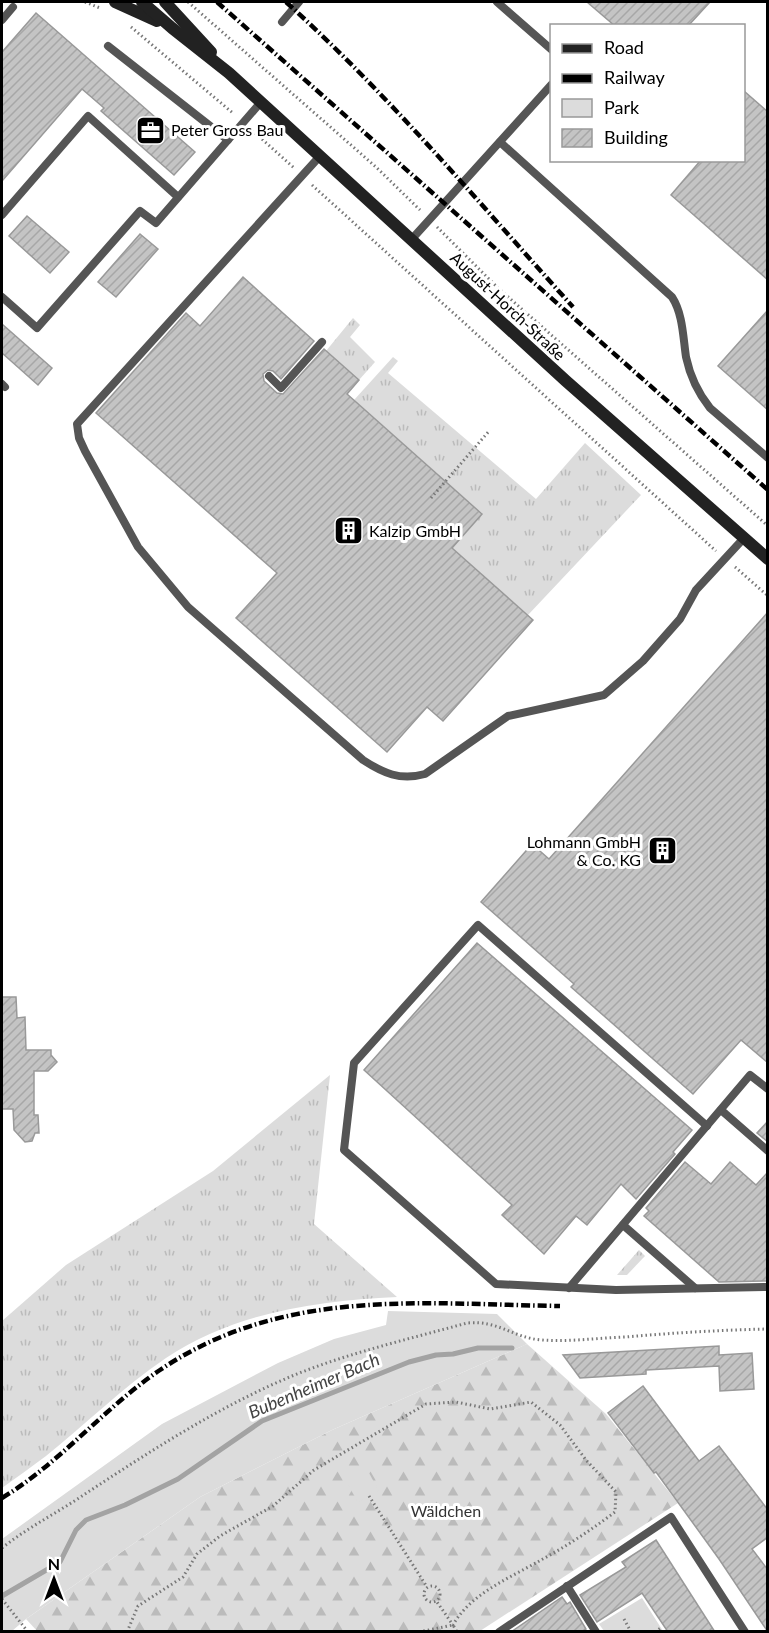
<svg xmlns="http://www.w3.org/2000/svg" width="769" height="1633" font-family="Lato,sans-serif">
<style>
.grass{fill:url(#grass-tufts)}
.forest{fill:url(#forest-firs)}
.park{fill:#dcdcdc}
.lines{fill:none;stroke-linecap:round;stroke-linejoin:round}
.stream{stroke:#a3a3a3;stroke-width:5}
.building{fill:url(#building-hatch);stroke:#999;stroke-width:1.5}
.path{stroke:#777;stroke-width:3;stroke-dasharray:1.5 3;stroke-linecap:butt}
.lane{stroke:#555;stroke-width:8}
.secondary{stroke:#222;stroke-width:12}
.rail{stroke:#000;stroke-width:4.5;stroke-dasharray:9 3 1.5 3;stroke-linecap:butt}
.labels{text-anchor:middle;stroke-width:6;stroke-linejoin:round;paint-order:stroke}
.poi-label{font-size:16px;fill:#000;stroke:#fff;text-anchor:start}
.street-label{font-size:16px;fill:#000;stroke:#fff}
.park-label{font-size:16px;fill:#333;stroke:#fff}
.water-label{font-size:18px;font-style:italic;fill:#444;stroke:#fff}
</style>
<defs>
<pattern id="grass-tufts" width="24" height="20" patternUnits="userSpaceOnUse" patternTransform="scale(1.5)"><rect width="24" height="20" fill="#dcdcdc"/><path d="M3 7l-1-3M5 7V3M7 7l1-3M15 17l-1-3M17 17v-4M19 17l1-3" fill="none" stroke="#bbb"/></pattern>
<pattern id="forest-firs" width="22" height="20" patternUnits="userSpaceOnUse" patternTransform="scale(1.5)"><rect width="22" height="20" fill="#dcdcdc"/><path d="M5 1l3.5 6h-7zM16 11l3.5 6h-7z" fill="#bbb"/></pattern>
<pattern id="building-hatch" width="6" height="6" patternUnits="userSpaceOnUse" patternTransform="scale(1.5)"><rect width="6" height="6" fill="#c4c4c4"/><path d="M-1 1l2-2M0 6l6-6M5 7l2-2" fill="none" stroke="#a7a7a7"/></pattern>
</defs>
<rect width="100%" height="100%" fill="#fff"/>
<g class="grass">
<path d="M353,318L360,325L350,337L375,362L359,380L326,351Z"/>
<path d="M393,357L398,361L388,373L536,499L585,443L641,495L528,615L452,548L482,513L451,486L436,503L439,475L354,400Z"/>
<path d="M330,1075L314,1224L397,1297C317,1301 235,1312 166,1358C123,1387 86,1424 46,1456C31,1467 16,1478 2,1488V1321L66,1265L213,1171Z"/>
<path d="M639,1250L645,1256L627,1275H617Z"/>
</g>
<path class="forest" d="M527,1344L606,1414L678,1503L480,1631L38,1632L26,1619L200,1497L332,1430Z"/>
<g class="park">
<path d="M388,1311L497,1314L527,1344L332,1430L200,1497L26,1619L12,1631H2V1539L162,1424L278,1363L334,1339L386,1325Z"/>
<path d="M369,1473L379,1491L358,1502L348,1485Z"/>
<path d="M642,1598L663,1631H604L599,1624Z"/>
</g>
<g class="lines">
<path class="stream" d="M2,1596L60,1562L76,1530L86,1520L125,1505L178,1479L262,1421L409,1362L436,1355L453,1354L478,1348H512"/>
</g>
<g class="building">
<path d="M587,2H710L688,26H615Z"/>
<path d="M36,13L195,152L174,175L101,111L104,108L82,89L2,181V52Z"/>
<path d="M744,91L768,112V280L671,195L701,160H744Z"/>
<path d="M27,216L69,252L50,273L9,236Z"/>
<path d="M140,234L158,249L116,297L98,282Z"/>
<path d="M243,277L314,341L281,379L273,371L268,370L263,374L264,381L277,393L283,394L324,349L359,380L347,394L482,514L452,548L533,620L443,721L427,707L387,752L236,618L277,573L96,413L186,313L200,326Z"/>
<path d="M768,310V410L718,366Z"/>
<path d="M2,324L52,368L38,385L2,353Z"/>
<path d="M768,612V1063L741,1040L693,1094L571,987L574,984L481,902L532,844L549,859Z"/>
<path d="M477,943L692,1130L673,1152L675,1154L636,1199L621,1184L587,1225L576,1216L544,1254L502,1215L512,1205L364,1070Z"/>
<path d="M2,997H16L17,1018L25,1017L26,1050H51V1055L57,1062L48,1071H34V1115H38L39,1133H35L32,1141L25,1142L14,1130L13,1109H2Z"/>
<path d="M768,1121V1142L757,1133Z"/>
<path d="M685,1162L711,1184L730,1162L756,1185L768,1172V1281L719,1282L644,1216L649,1211L646,1208Z"/>
<path d="M719,1346V1355L752,1353L754,1389L720,1391L719,1366L646,1370V1374L580,1378L563,1355Z"/>
<path d="M643,1386L699,1461L719,1446L768,1510V1537L752,1549L768,1570V1632L719,1559L656,1472L654,1473L608,1413Z"/>
<path d="M656,1540L715,1632H668L642,1593L597,1622L580,1595L626,1567L622,1562Z"/>
<path d="M562,1597L567,1604L570,1602L586,1629L582,1632H511Z"/>
</g>
<g class="lines">
<g class="path">
<path d="M85,2L100,8"/>
<path d="M188,2L376,167L420,210"/>
<path d="M131,27L234,114"/>
<path d="M252,130L294,168"/>
<path d="M312,185L716,551"/>
<path d="M437,227L498,288L768,526"/>
<path d="M431,498L490,430"/>
<path d="M735,567L768,596"/>
<path d="M369,1496L427,1587"/>
<path d="M2,1548C27,1528 55,1514 82,1496C149,1452 218,1407 292,1376C348,1353 409,1339 467,1323C499,1320 513,1338 542,1340C569,1342 597,1338 625,1337C672,1333 720,1330 768,1329"/>
<circle cx="432" cy="1594" r="8"/>
<path d="M2,1599L28,1632"/>
<path d="M624,1619L631,1632"/>
<path d="M127,1632L138,1606L183,1577L197,1554L220,1536L273,1506L314,1470L426,1404L456,1402L490,1409L531,1402L560,1425L586,1460L616,1492L615,1512C591,1530 567,1546 541,1560C510,1578 471,1593 453,1625L437,1602"/>
<path d="M419,1632L453,1625L457,1632"/>
<path d="M655,1632L662,1627"/>
</g>
<g class="lane">
<path d="M497,2L552,50"/>
<path d="M2,20L13,7"/>
<path d="M282,22L299,2"/>
<path d="M108,46L228,140"/>
<path d="M500,142L672,297C683,314 683,337 686,357C690,376 698,393 710,408L768,458"/>
<path d="M320,156L77,424L79,438L85,451L138,547L188,607L363,760C383,773 400,781 425,774L508,716L604,695L643,661L680,619L696,590L744,538"/>
<path d="M2,215L88,116L178,197"/>
<path d="M411,240L552,84"/>
<path d="M2,297L37,328L140,211L156,223L261,102"/>
<path d="M269,376L281,388L322,342"/>
<path d="M2,384L5,387"/>
<path d="M721,1110L768,1151"/>
<path d="M707,1126L478,925L354,1063L344,1150L496,1284L616,1290L768,1287"/>
<path d="M623,1225L695,1288"/>
<path d="M569,1288L750,1075L768,1089"/>
<path d="M567,1586L596,1632"/>
<path d="M499,1632L671,1517L745,1632"/>
</g>
<g class="secondary">
<path d="M115,2L157,21"/>
<path d="M142,2L172,28L229,73L566,381L768,559"/>
<path d="M165,2L211,52"/>
</g>
<g class="rail">
<path d="M217,2L768,490"/>
<path d="M286,2C389,95 479,203 573,307"/>
<path d="M2,1498C60,1463 104,1408 160,1370C283,1287 420,1304 560,1306"/>
</g>
</g>
<defs>
<symbol id="office-square" viewBox="-11 -11 22 22"><rect x="-9" y="-9" width="18" height="18" rx="4" fill="#000" stroke="#fff"/><path d="M-6-3h4V-5.5h4V-3h4V5H-6ZM-1-4.5V-3h2v-1.5ZM-6 0V1H6V0Z" fill="#fff"/></symbol>
<symbol id="building-square" viewBox="-11 -11 22 22"><rect x="-9" y="-9" width="18" height="18" rx="4" fill="#000" stroke="#fff"/><path d="M-4-6H4V6H1V3H-1V6H-4ZM-2.5-4.3h1.7v1.8h-1.7ZM.8-4.3h1.7v1.8H.8ZM-2.5-1h1.7V.8h-1.7ZM.8-1h1.7V.8H.8Z" fill="#fff"/></symbol>
</defs>
<g fill-rule="evenodd">
<use href="#office-square" x="134" y="114" width="33" height="33"/>
<use href="#building-square" x="332" y="514" width="33" height="33"/>
<use href="#building-square" x="646" y="834" width="33" height="33"/>
</g>
<g class="labels">
<g class="poi-label">
<text x="171" y="136">Peter Gross Bau</text>
<text x="369" y="537">Kalzip GmbH</text>
<text x="641" y="848" text-anchor="end">Lohmann GmbH<tspan x="641" dy="18">&amp; Co. KG</tspan></text>
</g>
<g class="street-label">
<text transform="translate(508 306) rotate(43)" y="6">August-Horch-Straße</text>
</g>
<g class="park-label">
<text x="446" y="1517">Wäldchen</text>
</g>
<g class="water-label">
<text transform="translate(314 1386) rotate(-23)" y="6">Bubenheimer Bach</text>
</g>
</g>
<rect width="769" height="1633" fill="none" stroke="#000000" stroke-width="6"/>
<rect x="550" y="24" width="195" height="138" fill="#ffffff" stroke="#999999" stroke-width="1.5"/>
<rect x="562" y="44" width="30" height="9" fill="#222222" stroke="#999999" stroke-width="1.5"/>
<text x="604" y="54" font-size="18" fill="#000000">Road</text>
<rect x="562" y="74" width="30" height="9" fill="#000000" stroke="#999999" stroke-width="1.5"/>
<text x="604" y="84" font-size="18" fill="#000000">Railway</text>
<rect x="562" y="99" width="30" height="18" fill="#dcdcdc" stroke="#999999" stroke-width="1.5"/>
<text x="604" y="114" font-size="18" fill="#000000">Park</text>
<rect x="562" y="129" width="30" height="18" fill="url(#building-hatch)" stroke="#999999" stroke-width="1.5"/>
<text x="604" y="144" font-size="18" fill="#000000">Building</text>
<g transform="translate(54 1579)" stroke="#ffffff" stroke-width="4.5" paint-order="stroke">
<path d="M0-4.5L10 22L0 15L-10 22Z" fill="#000000"/>
<text y="-9" font-size="16" font-weight="bold" text-anchor="middle" fill="#000000">N</text>
</g>
</svg>
